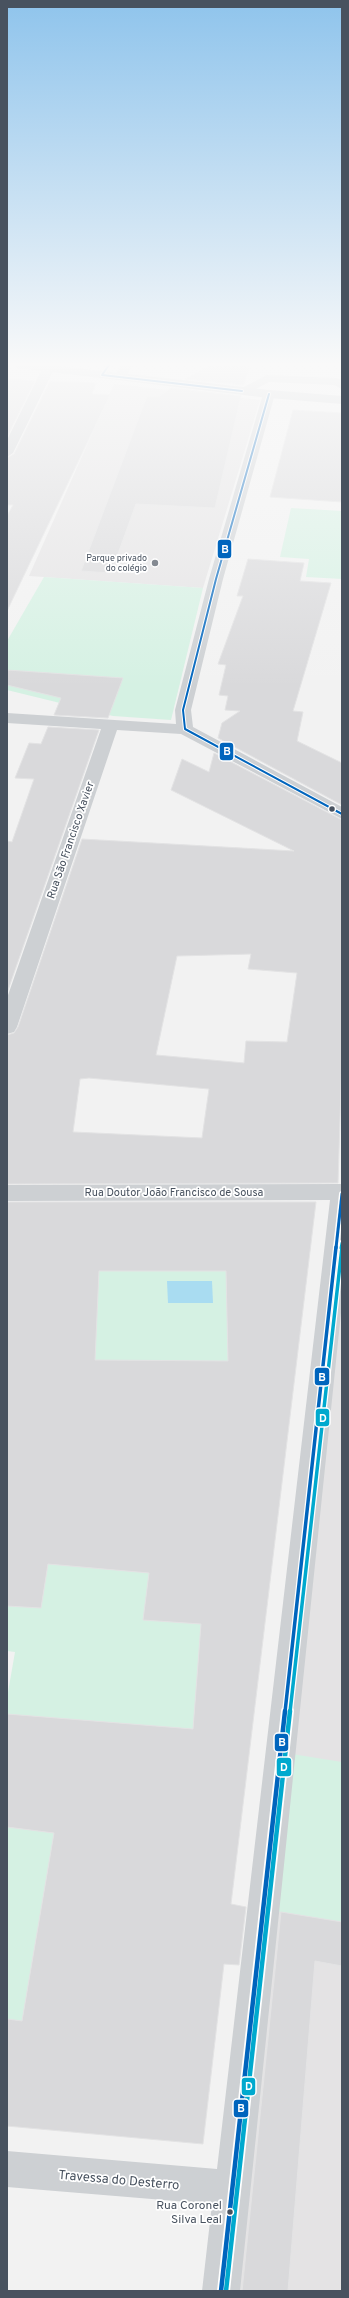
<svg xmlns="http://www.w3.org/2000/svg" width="349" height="2298" font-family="Overpass,sans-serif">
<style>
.education{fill:#e4e3e4}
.green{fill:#d5f1e3}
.water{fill:#a9dcf1}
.building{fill:#d9d9db;stroke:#e3e3e4;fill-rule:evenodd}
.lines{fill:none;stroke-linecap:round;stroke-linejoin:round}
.minor{fill:#cdd0d3;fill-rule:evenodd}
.major{fill:#c9cdd0;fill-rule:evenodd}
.bus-1-far3-casing{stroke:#fff;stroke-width:4}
.bus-1-far2-casing{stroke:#fff;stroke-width:6}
.bus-1-far1-casing{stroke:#fff;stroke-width:6}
.bus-1-casing{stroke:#fff;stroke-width:8}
.bus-2-far2-casing{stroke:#fff;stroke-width:6}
.bus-2-far1-casing{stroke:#fff;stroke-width:6}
.bus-2-casing{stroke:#fff;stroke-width:8}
.bus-1-far3{stroke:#0065bd;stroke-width:2}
.bus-1-far2{stroke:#0065bd;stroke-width:3}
.bus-1-far1{stroke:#0065bd;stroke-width:3.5}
.bus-1{stroke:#0065bd;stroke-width:4.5}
.bus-2-far2{stroke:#00a9ce;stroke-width:3}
.bus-2-far1{stroke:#00a9ce;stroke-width:3.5}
.bus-2{stroke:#00a9ce;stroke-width:4.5}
.poi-dot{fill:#848a92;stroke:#fff;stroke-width:1.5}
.bus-dot{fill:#48525f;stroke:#fff;stroke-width:1.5}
.labels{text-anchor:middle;stroke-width:3.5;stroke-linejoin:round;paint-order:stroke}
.far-poi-label{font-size:9px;fill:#48525f;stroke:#fff;text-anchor:end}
.street-label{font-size:11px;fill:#48525f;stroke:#fff}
.near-bus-label{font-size:12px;fill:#48525f;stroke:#fff;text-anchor:end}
.near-street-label{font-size:13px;fill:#48525f;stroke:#fff}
.line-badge{stroke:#fff;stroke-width:1.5}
.badge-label{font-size:11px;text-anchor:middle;font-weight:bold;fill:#fff}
</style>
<rect width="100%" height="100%" fill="#f2f2f2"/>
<g class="education">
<path d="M114,384L260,400L203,588L29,576Z"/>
<path d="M342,1260V2291H239Z"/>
</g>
<g class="green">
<path d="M291,508L342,511V579L306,577L309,559L280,557Z"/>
<path d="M44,577L203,588L171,720L113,716L7,690V641Z"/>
<path d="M99,1271H226L228,1361L32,1360L97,1312Z"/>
<path d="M48,1564L149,1573L144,1620L201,1624L193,1729L7,1714V1698L15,1652L7,1651V1606L41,1608Z"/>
<path d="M292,1754L342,1762V1922L276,1911Z"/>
<path d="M7,1827L54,1833L22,2021L7,2019Z"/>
</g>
<path class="water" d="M167,1281H212L213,1303H168Z"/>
<g class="building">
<path d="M211,365H249L244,385L185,379Z"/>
<path d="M7,379L35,381L7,437Z"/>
<path d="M50,381L96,383L92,394L110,395L7,611V516L13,505H7V458L14,454Z"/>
<path d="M171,388L241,396L215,508L136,504L111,573L81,571L147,396L158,397Z"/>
<path d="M293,410L342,413V502L270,497Z"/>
<path d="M248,559L304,563L300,581L331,583L293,711L303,712L297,741L342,763V805L218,738L222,723L240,711L225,710L228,696L219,695L226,665L218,664L243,596H237Z"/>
<path d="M7,670L123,678L108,718L54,715L61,698L7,685Z"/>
<path d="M48,727L99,730L7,993V841L12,842L34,779L15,778L29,743L41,744Z"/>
<path d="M214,753L342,820V1055L338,1183L7,1184V1035L14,1033L18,1027L82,839L294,851L171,790L182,759L209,772ZM251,954L248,969L297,973L287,1042L246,1041L244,1063L156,1055L177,956ZM89,1078L209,1089L202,1138L73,1132L80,1079Z"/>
<path d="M7,1202H316L231,1904L246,1907L239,1965L224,1964L203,2144L7,2126V2019L22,2021L54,1833L7,1827V1714L193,1729L201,1624L143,1620L149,1573L48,1564L41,1608L7,1606ZM99,1271H226L228,1361L95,1360Z"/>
<path d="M281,1912L342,1922V1966L315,1961L288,2291H242Z"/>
</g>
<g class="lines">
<g class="minor">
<path d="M121,365H133L124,379L120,380L114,377Z"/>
<path d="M48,366L54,369L13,453L7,457V440L42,369Z"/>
<path d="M267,375L336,378L342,380V389L334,385L269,382L246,394H238L236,391Z"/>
<path d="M269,390L275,394L223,579L191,710L193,727L342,807V819L181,734L117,730L17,1027L14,1032L7,1034V998L101,729L7,723V713L176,724L175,710L209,579L263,394Z"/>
<path d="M342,1184V1303L240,2291H202L212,2204L7,2187V2151L217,2169L330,1200L7,1201V1185Z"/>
</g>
<path class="major" d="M12,365H50L269,390L342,396V404L269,398L17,368Z"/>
<defs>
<g id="bus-1-far3">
<path d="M109,365L102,375L242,391"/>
<path d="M269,394L216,579L183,710L185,729L342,814"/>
</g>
<path id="bus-1-far2" d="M336,1248L342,1194"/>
<path id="bus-1-far1" d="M285,1712L336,1247"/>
<path id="bus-1" d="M221,2291L285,1711"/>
<path id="bus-2-far2" d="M341,1248L342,1243"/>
<path id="bus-2-far1" d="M290,1712L342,1247"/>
<path id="bus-2" d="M226,2291L290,1711"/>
</defs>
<use href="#bus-1-far3" class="bus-1-far3-casing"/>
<use href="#bus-1-far2" class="bus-1-far2-casing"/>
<use href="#bus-1-far1" class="bus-1-far1-casing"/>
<use href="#bus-1" class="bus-1-casing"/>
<use href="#bus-2-far2" class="bus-2-far2-casing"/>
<use href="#bus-2-far1" class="bus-2-far1-casing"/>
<use href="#bus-2" class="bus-2-casing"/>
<use href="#bus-1-far3" class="bus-1-far3"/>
<use href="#bus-1-far2" class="bus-1-far2"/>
<use href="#bus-1-far1" class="bus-1-far1"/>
<use href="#bus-1" class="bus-1"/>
<use href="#bus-2-far2" class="bus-2-far2"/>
<use href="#bus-2-far1" class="bus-2-far1"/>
<use href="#bus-2" class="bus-2"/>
</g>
<linearGradient id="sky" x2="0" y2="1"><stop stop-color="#8fc4ec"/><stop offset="0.53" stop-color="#f9f9f9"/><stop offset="1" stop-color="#f9f9f9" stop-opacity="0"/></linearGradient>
<rect width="349" height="687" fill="url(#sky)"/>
<circle class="poi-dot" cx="155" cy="563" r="4"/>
<g class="bus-dot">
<circle cx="332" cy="809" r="3.5"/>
<circle cx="230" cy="2212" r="3.5"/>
</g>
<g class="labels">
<g class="far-poi-label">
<text x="147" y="561">Parque privado<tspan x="147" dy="10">do colégio</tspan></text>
</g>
<g class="street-label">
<text transform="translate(70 840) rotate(-71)" y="4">Rua São Francisco Xavier</text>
<text x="174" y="1196">Rua Doutor João Francisco de Sousa</text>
</g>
<g class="near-bus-label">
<text x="222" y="2209">Rua Coronel<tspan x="222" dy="14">Silva Leal</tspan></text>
</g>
<g class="near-street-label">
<text transform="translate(119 2179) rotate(5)" y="5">Travessa do Desterro</text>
</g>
</g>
<g class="line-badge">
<rect x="217" y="539" width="15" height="20" rx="4" fill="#0065bd"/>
<rect x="219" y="742" width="15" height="19" rx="4" fill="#0065bd"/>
<rect x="314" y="1367" width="16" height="19" rx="4" fill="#0065bd"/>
<rect x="315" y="1408" width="15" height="19" rx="4" fill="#00a9ce"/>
<rect x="274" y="1733" width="15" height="19" rx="4" fill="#0065bd"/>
<rect x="276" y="1757" width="16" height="20" rx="4" fill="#00a9ce"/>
<rect x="241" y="2077" width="15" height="19" rx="4" fill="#00a9ce"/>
<rect x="233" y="2099" width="16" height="19" rx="4" fill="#0065bd"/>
</g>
<g class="badge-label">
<text x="225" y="553">B</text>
<text x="227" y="755">B</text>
<text x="322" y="1381">B</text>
<text x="323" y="1422">D</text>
<text x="282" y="1746">B</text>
<text x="284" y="1771">D</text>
<text x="249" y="2090">D</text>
<text x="241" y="2112">B</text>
</g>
<rect width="349" height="2298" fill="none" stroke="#48525f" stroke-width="16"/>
</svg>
